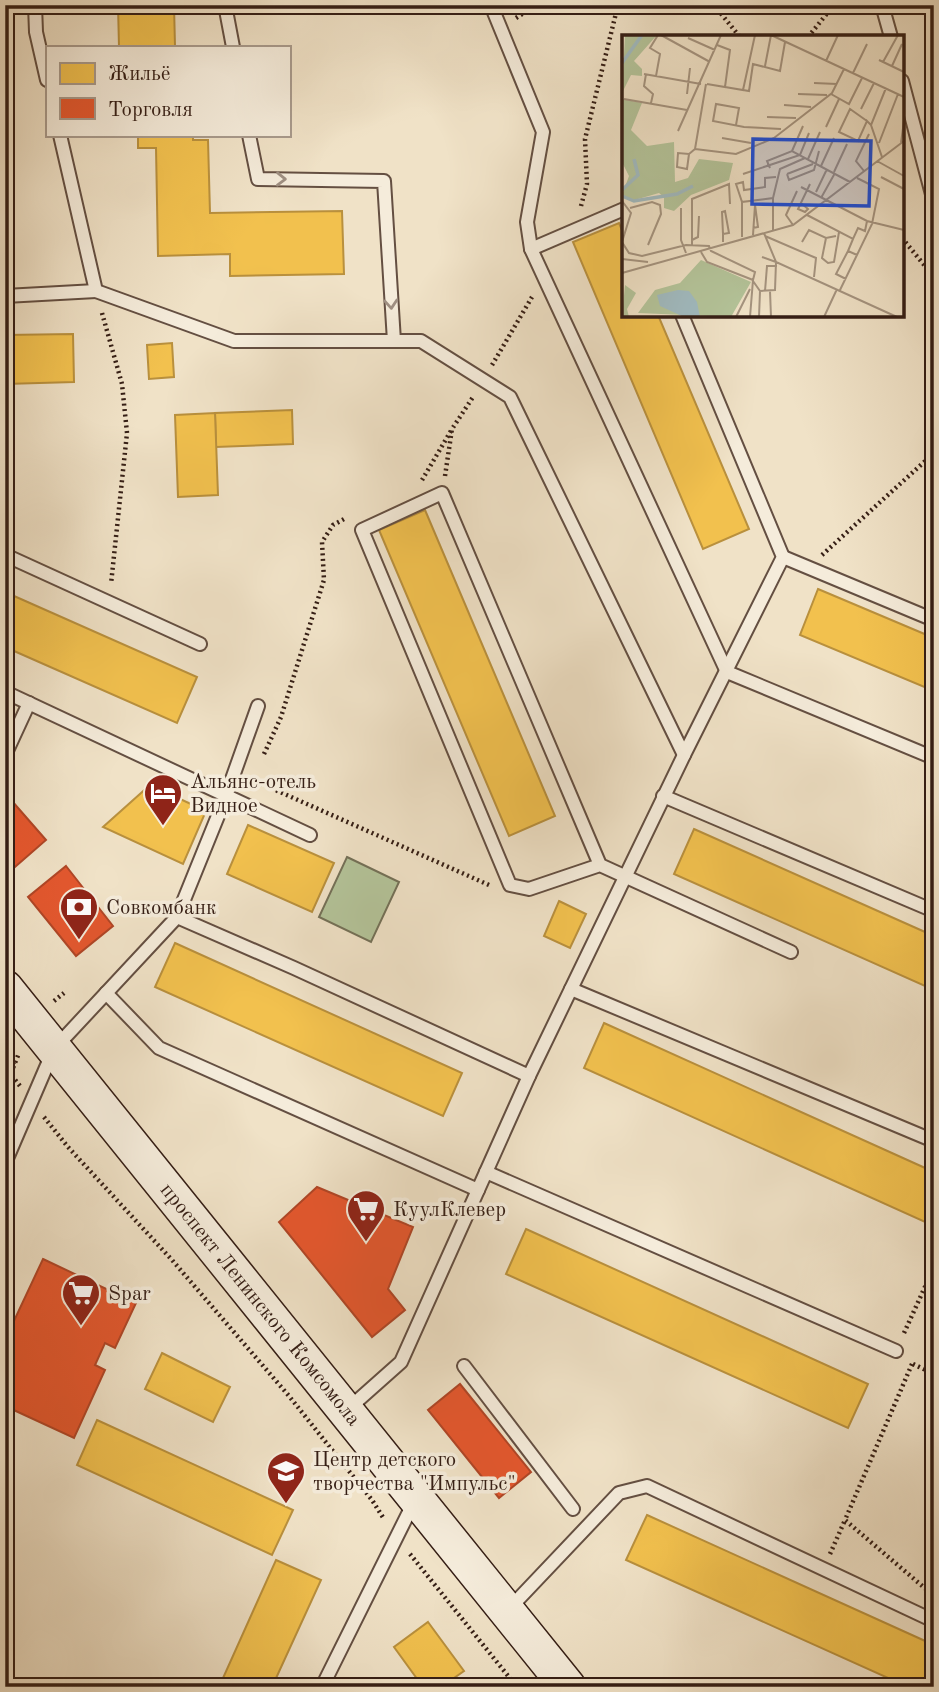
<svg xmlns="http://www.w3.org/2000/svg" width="939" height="1692" font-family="'Old Standard TT',serif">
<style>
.green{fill:#b4c49a;stroke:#747158;stroke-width:2}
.homes{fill:#f2c14e;stroke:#b9903d;stroke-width:2}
.shops{fill:#e4572e;stroke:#b04626;stroke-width:2}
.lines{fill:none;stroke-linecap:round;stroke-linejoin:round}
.lane-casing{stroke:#644f42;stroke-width:16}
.secondary-casing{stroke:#351e15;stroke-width:38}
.path{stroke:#351e15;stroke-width:4.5;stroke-dasharray:2 3.5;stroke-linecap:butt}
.lane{stroke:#f5ecdb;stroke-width:12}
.secondary{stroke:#f5ecdb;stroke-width:35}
.oneway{stroke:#9f8f82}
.labels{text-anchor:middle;stroke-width:7;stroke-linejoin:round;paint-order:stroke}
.poi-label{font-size:21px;fill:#351e15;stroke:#f5ecdb;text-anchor:start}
.street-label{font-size:21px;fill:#351e15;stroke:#f5ecdb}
.inset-river{fill:none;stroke:#a0bac0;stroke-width:3.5}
.inset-road{fill:none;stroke:#a59480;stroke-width:2}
.view{fill:#1d4ed8;fill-opacity:0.15;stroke:#1d4ed8;stroke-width:3.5}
.inset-edge{fill:none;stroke:#351e15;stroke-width:3.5}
</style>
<rect width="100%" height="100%" fill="#f0e2c7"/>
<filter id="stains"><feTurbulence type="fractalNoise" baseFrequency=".00286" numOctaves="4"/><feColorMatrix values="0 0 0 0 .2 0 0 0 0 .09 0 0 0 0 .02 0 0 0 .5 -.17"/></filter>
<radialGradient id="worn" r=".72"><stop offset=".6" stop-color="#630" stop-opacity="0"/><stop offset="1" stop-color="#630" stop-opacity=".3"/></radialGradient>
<path class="green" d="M347,857L399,882L371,942L319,917Z"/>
<g class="homes">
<path d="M118,5H174L175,46L191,47H119Z"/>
<path d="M5,124H8L9,172H5Z"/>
<path d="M138,135H193V140H208L210,213L342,211L344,274L230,276V254L158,256L156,148H138Z"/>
<path d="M619,223L624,235V315H658L749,529L703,549L573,242Z"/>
<path d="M73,334L74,382L5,384V335Z"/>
<path d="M172,343L174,377L149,379L147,345Z"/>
<path d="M292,410L293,444L216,447L215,413Z"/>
<path d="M215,413L218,495L178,497L175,415Z"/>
<path d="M425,510L555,816L509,836L379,530Z"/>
<path d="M818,589L934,638V691L800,635Z"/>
<path d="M5,592L197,677L177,723L5,647Z"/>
<path d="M150,785L206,811L183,864L103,827Z"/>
<path d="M248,825L334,863L312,912L227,874Z"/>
<path d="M694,829L934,936V990L674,874Z"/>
<path d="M559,901L586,914L570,948L544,936Z"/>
<path d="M175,943L462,1073L443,1116L155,987Z"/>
<path d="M604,1023L934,1172V1226L584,1068Z"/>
<path d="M526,1229L868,1384L848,1428L506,1274Z"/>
<path d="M162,1353L230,1387L213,1422L145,1389Z"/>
<path d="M97,1420L293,1510L272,1555L77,1465Z"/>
<path d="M647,1515L934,1645V1687H908L626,1560Z"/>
<path d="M276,1560L321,1580L272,1687H219Z"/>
<path d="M428,1622L464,1671L441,1687H423L394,1647Z"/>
</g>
<g class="shops">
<path d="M5,793L46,840L8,873L5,869Z"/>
<path d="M66,866L113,926L76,956L28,897Z"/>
<path d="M317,1187L413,1227L388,1289L405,1310L372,1337L279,1222Z"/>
<path d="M43,1259L136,1303L115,1348L105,1343L95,1365L105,1370L74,1438L5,1406V1340Z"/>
<path d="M460,1384L531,1472L499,1498L428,1410Z"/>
</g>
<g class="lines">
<defs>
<g id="lane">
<path d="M35,5L36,32L47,80"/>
<path d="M225,5L233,47"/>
<path d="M491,5L543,132L527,222L531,249L727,672L934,758"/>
<path d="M882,5L891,37"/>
<path d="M902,81L934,202"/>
<path d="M60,135L96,291L234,341H421L510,397L684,755"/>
<path d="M249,135L258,179L384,181L394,341"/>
<path d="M531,249L624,209"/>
<path d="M5,296L96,291"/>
<path d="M5,555L200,644"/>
<path d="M783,557L934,620"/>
<path d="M5,692L310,835"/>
<path d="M5,755L29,703"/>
<path d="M663,796L934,911"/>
<path d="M600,865L442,493L362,530L510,885L529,889L600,865L791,952"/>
<path d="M177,917L294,968L529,1076"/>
<path d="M571,989L934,1141"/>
<path d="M106,993L159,1048L478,1190"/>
<path d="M5,1163L54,1049L177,917L226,796L258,706"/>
<path d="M486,1172L896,1351"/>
<path d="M464,1366L573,1509"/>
<path d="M347,1410L401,1362L529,1076L684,755L783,557L682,315"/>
<path d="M508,1610L619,1493L647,1486L934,1621"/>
<path d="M322,1687L414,1502"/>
</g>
<path id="secondary" d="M5,988L568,1687"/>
</defs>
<use href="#lane" class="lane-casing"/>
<use href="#secondary" class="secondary-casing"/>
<g class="path">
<path d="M714,5L740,37"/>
<path d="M516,18L536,5"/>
<path d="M808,37L834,5"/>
<path d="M581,206L587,184L585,139L618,5"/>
<path d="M902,238L934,277"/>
<path d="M102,313L122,384L127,433L111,584"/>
<path d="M492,365L532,297"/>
<path d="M445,476L452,429L473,397"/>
<path d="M422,480L452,429"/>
<path d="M822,555L934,453"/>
<path d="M264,754L281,717L324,580L322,542L333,525L346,518"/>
<path d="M254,778L253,780L489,885"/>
<path d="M54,1001L64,993"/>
<path d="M5,1050L15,1064"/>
<path d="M5,1067L20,1086"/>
<path d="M5,1088L19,1053"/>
<path d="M44,1117L68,1147L172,1260L289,1396L372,1500L384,1519"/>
<path d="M904,1333L934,1267"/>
<path d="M912,1364L845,1520L934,1596"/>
<path d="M913,1364L934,1374"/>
<path d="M410,1554L517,1687"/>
<path d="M830,1554L845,1520"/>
</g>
<use href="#lane" class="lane"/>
<use href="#secondary" class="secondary"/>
</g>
<defs><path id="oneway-chevron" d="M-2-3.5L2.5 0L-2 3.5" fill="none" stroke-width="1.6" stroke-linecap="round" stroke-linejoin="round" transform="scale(1.75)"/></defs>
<g class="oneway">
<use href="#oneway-chevron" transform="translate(281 179) rotate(1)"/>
<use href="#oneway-chevron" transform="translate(391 304) rotate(86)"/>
</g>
<defs>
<symbol id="hotel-pin" viewBox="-11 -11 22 30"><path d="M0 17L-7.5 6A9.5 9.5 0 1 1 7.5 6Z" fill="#8f2418" stroke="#f5ecdb"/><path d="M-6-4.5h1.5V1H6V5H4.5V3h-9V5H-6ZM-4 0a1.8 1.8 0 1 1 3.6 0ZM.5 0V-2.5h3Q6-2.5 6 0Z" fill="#fff"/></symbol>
<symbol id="bank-pin" viewBox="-11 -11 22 30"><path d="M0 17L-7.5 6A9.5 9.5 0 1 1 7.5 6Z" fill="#8f2418" stroke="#f5ecdb"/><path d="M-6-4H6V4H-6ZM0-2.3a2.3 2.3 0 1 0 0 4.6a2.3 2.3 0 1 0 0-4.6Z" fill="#fff"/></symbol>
<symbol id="supermarket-pin" viewBox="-11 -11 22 30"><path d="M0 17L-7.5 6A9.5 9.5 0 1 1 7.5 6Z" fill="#8f2418" stroke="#f5ecdb"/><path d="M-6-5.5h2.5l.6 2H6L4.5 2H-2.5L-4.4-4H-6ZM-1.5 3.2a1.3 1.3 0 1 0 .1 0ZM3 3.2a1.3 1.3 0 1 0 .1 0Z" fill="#fff"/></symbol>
<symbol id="school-pin" viewBox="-11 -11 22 30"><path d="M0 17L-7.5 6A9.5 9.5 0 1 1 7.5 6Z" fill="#8f2418" stroke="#f5ecdb"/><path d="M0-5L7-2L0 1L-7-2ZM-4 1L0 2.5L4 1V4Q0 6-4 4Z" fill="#fff"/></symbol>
</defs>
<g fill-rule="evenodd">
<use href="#hotel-pin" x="141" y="771" width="44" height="60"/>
<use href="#bank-pin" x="57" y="885" width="44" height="60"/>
<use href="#supermarket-pin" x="344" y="1187" width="44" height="60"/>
<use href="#supermarket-pin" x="59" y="1271" width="44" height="60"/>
<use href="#school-pin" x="264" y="1449" width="44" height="60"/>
</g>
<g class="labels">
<g class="poi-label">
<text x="190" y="788">Альянс-отель<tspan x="190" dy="24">Видное</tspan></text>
<text x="106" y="914">Совкомбанк</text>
<text x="393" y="1216">КуулКлевер</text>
<text x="108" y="1300">Spar</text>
<text x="313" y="1466">Центр детского<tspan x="313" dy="24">творчества "Импульс"</tspan></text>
</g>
<g class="street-label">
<text transform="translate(261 1304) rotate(51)" y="7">проспект Ленинского Комсомола</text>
</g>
</g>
<g transform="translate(622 35)">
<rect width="282" height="282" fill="#f0e2c7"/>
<path d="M3,0H35L12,26L20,34V41L9,40L0,58ZM0,64L20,68L9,95L25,111L52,107L53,147L66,143L77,124L111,128L107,145L69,160L52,176L42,173V162L37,158L9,166L0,160L7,141L0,127ZM79,225L129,247L109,282L16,278L33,255L58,248ZM3,250L14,258L5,274L7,282H0Z" fill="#b4c49a"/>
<path d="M56,255L67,256L75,267L78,282H62L38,271L35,260Z" fill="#a0bac0"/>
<path class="inset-river" d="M0,28L20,0M0,155L16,140L12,124M0,161L12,166L55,159L71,151"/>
<path class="inset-road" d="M39,0L88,27M149,0L282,62M66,3L93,15M257,25L282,37M204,26L216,0M261,27L276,0M143,31L149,0M270,31L280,9M231,38L245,9M22,39L79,49M24,39L22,51L31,59L29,68M34,41L38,19L28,13L36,0M192,48L215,49M85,49L103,52L108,15L95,10M103,52L121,55L133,0M121,55L127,56L131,29L158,36L163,7M65,59L68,33M176,59L205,60M209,59L227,69L240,43M2,64L65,75M162,70L189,72M239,74L252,48M145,82L174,83M245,86L228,74L217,97L236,106L245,86L249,90M114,90L117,73L94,69L91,86L122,92L159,94M204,92L217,64M56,96L99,0M100,103L129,108M257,108L276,59M279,108L282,86M73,114L114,119L152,103L210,58L222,34M170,116L181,91M67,119L65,134L55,132L56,118L67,119L73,114L84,49M260,122L249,90L264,53M186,124L198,97M255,126L282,141M199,131L212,103M148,133L145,126L170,116L228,147M242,136L234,126L247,99M212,137L225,109M121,139L178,120L187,98M165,139L167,145L192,135L197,116M165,139L191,129M259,142L282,154M179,152L245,186L282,195M194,157L205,134M151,163V196M199,163L213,138M0,166L9,178L0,207L7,218L20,221L64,210L87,211L89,216L133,237L131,245M120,167L114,149L121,147L122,155L143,152V143L154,142M179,168L186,174L183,177L176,174L188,149M8,173L30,167L38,170L39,179L26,210M59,173V205L64,218M185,180L231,204L236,193L243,196L245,186M171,190L164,180L175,156M131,193L136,192L133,170M142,198L154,227L275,282M101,199L107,198L103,176L100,177L101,199V207M131,200L133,170M143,201L194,223L192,242M120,202V167L151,163L158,134L183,123M204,203L200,223L206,228L212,227L217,197M231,204L226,216L235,220M70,205L76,202L77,181M180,207L187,195L204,203L214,201M70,210V164L107,149L108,169M79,217L85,227L131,245L128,282M0,224L26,227M0,238L171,190L282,106M224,244L214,239L226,216M131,246L138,256L153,255L154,227L140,222M218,255L250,189L257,154L235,143M143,256L145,231H155M148,256L149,282M114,282L128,254M137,282L138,256M202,282L215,254"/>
<path class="view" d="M131,104L249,106L247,171L130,169Z"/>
<rect width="282" height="282" class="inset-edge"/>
</g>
<rect width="939" height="1692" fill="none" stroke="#f0e2c7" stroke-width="28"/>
<rect x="7" y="7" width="925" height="1678" fill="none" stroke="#351e15" stroke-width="3.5"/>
<rect x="14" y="14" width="911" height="1664" fill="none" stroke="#351e15" stroke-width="2"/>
<rect x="46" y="46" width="245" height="91" fill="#f5ecdb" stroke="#a89a8c" stroke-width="2"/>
<rect x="60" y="63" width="35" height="21" fill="#f2c14e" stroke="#a89a8c" stroke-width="2"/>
<text x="108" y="80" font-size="21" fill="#351e15">Жильё</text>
<rect x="60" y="98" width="35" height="21" fill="#e4572e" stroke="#a89a8c" stroke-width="2"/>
<text x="108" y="116" font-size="21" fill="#351e15">Торговля</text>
<rect width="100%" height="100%" filter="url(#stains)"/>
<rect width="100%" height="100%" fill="url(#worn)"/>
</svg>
